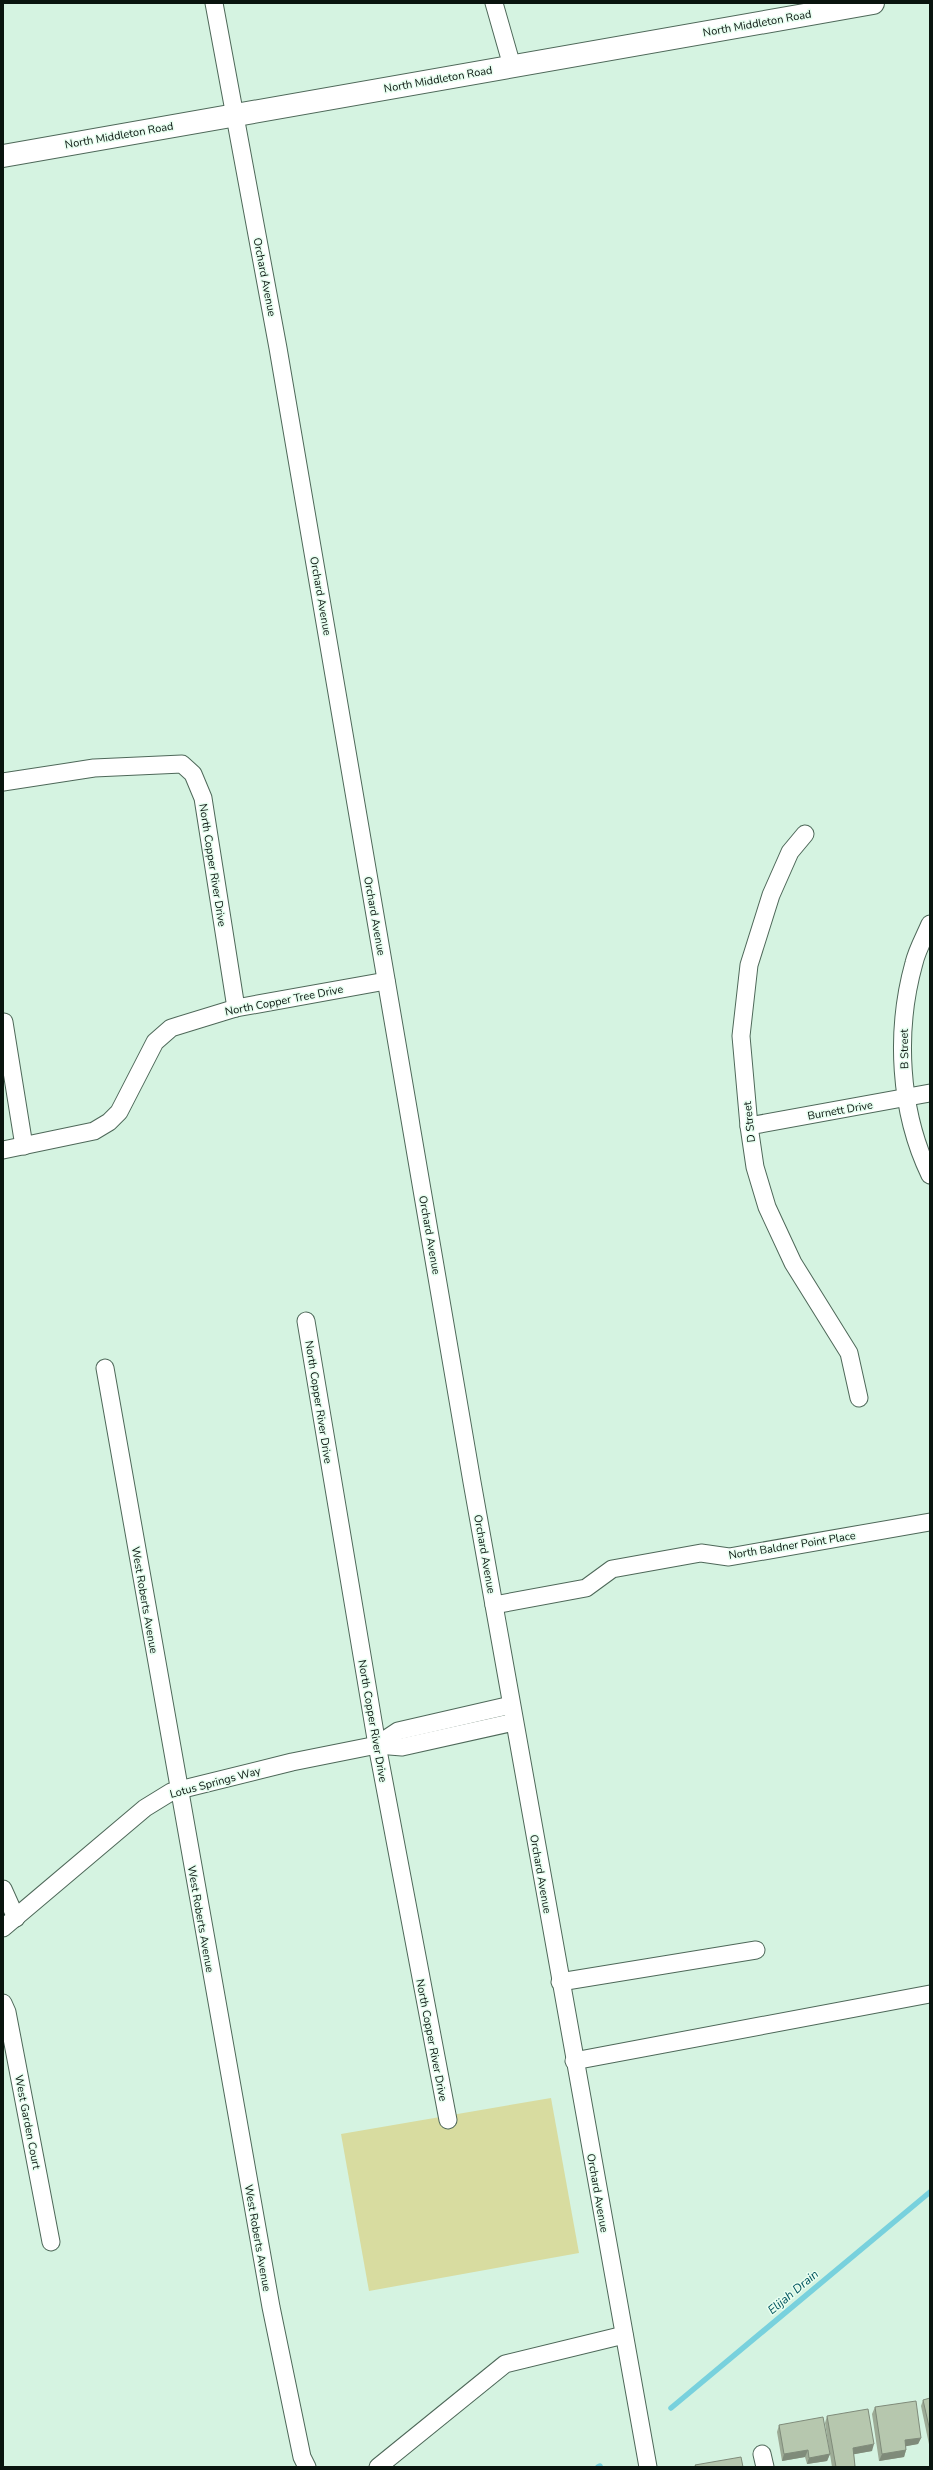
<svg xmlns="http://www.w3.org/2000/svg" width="933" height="2470" font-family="'Nunito Sans',sans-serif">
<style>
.green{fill:#d8dca0}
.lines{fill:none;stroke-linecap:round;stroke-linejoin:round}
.stream{stroke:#78d1dd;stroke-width:5.5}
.minor-casing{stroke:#4e6859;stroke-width:19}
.major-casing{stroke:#4e6859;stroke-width:24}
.minor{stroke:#fff;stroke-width:17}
.major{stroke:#fff;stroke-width:22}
.wall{fill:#9dab96}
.shaded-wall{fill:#7f8b7a}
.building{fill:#b6c7ae;stroke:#7f8b7a}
.labels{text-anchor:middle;stroke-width:3;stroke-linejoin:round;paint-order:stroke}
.street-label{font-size:11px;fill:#09140e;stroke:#e7fef0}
.water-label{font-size:12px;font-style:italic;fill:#00545d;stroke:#e7fef0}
</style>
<rect width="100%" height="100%" fill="#d5f3e1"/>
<path class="green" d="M551,2098L579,2253L369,2291L341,2134Z"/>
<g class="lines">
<g class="stream">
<path d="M671,2408L930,2192"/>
<path d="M598,2467L600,2466"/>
</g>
<defs>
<g id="minor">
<path d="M214,3L278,348L472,1482L648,2467"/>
<path d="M494,3L512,66"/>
<path d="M3,782L94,768L182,764L193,774L203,798L236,1008"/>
<path d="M805,834L790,852L771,895L749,965L741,1036L749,1126L755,1167L767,1207L793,1263L849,1353L859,1398"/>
<path d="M930,924C925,936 917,950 914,963C895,1031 899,1111 930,1175"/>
<path d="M4,1022L24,1146"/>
<path d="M749,1126L930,1093"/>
<path d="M3,1150L94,1131L109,1122L119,1112L155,1042L171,1028L236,1008L386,981"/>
<path d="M306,1321L377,1745L448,2120"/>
<path d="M105,1368L271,2307L302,2457L307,2467"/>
<path d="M494,1605L586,1588L612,1569L701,1553L729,1557L930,1522"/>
<path d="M377,1745L398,1731L511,1705"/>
<path d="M3,1889L16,1918"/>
<path d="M3,1928L145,1808L171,1792L292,1762L377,1745L402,1747L514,1722"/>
<path d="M560,1982L756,1950"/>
<path d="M3,2003L7,2012L51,2242"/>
<path d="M574,2061L930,1994"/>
<path d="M762,2454L765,2467"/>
<path d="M378,2467L505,2364L624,2335"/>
</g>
<path id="major" d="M3,156L873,3"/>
</defs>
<use href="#minor" class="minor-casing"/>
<use href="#major" class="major-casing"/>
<use href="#minor" class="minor"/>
<use href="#major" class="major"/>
</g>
<g class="wall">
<path d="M930,2398V2449L921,2406L923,2400Z"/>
<path d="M875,2407L921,2438L918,2444L906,2446V2450L904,2457L879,2461L872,2414Z"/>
<path d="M827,2416L872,2451L854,2454L855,2467H832L825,2423Z"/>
<path d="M779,2425L830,2454L827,2461L807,2464L805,2457L782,2461L777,2432Z"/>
</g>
<g class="shaded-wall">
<path d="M921,2438L918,2444L902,2447L905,2440Z"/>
<path d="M874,2444L872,2451L850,2455L853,2448Z"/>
<path d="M808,2450L805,2457L782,2461L784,2454Z"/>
<path d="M906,2450L904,2457L879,2461L882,2454Z"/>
<path d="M830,2454L827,2461L807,2464L809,2458Z"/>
</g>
<g class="building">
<path d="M930,2398V2431L923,2400Z"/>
<path d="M916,2401L921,2438L905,2440L906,2450L882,2454L875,2407Z"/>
<path d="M868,2409L874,2444L853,2448L855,2466L852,2467H836L827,2416Z"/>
<path d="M823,2417L830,2454L809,2458L808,2450L784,2454L779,2425Z"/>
<path d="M741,2457L743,2467H696L695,2465Z"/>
</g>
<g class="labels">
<g class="street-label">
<text transform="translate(757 23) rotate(-10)" y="4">North Middleton Road</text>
<text transform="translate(438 79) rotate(-10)" y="4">North Middleton Road</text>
<text transform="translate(119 135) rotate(-10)" y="4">North Middleton Road</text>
<text transform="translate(265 277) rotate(79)" y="4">Orchard Avenue</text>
<text transform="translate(321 596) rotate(80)" y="4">Orchard Avenue</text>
<text transform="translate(213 865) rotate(81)" y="4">North Copper River Drive</text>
<text transform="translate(375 916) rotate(80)" y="4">Orchard Avenue</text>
<text transform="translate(284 1000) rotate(-11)" y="4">North Copper Tree Drive</text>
<text transform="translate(904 1049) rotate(-91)" y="4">B Street</text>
<text transform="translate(840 1110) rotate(-10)" y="4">Burnett Drive</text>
<text transform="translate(749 1122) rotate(-96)" y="4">D Street</text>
<text transform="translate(430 1235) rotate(80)" y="4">Orchard Avenue</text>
<text transform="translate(319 1402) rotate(81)" y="4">North Copper River Drive</text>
<text transform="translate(792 1545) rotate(-9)" y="4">North Baldner Point Place</text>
<text transform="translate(485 1554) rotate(80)" y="4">Orchard Avenue</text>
<text transform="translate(145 1600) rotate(80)" y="4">West Roberts Avenue</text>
<text transform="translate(373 1721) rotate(80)" y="4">North Copper River Drive</text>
<text transform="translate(215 1782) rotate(-15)" y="4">Lotus Springs Way</text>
<text transform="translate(541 1874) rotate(80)" y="4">Orchard Avenue</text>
<text transform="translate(201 1919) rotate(80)" y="4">West Roberts Avenue</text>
<text transform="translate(432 2040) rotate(79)" y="4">North Copper River Drive</text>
<text transform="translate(28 2122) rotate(79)" y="4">West Garden Court</text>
<text transform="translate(598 2193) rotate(80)" y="4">Orchard Avenue</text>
<text transform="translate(258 2238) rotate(80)" y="4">West Roberts Avenue</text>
</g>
<g class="water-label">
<text transform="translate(793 2292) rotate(-40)" y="4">Elijah Drain</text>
</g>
</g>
<rect width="933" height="2470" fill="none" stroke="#09140e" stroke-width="8"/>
</svg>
